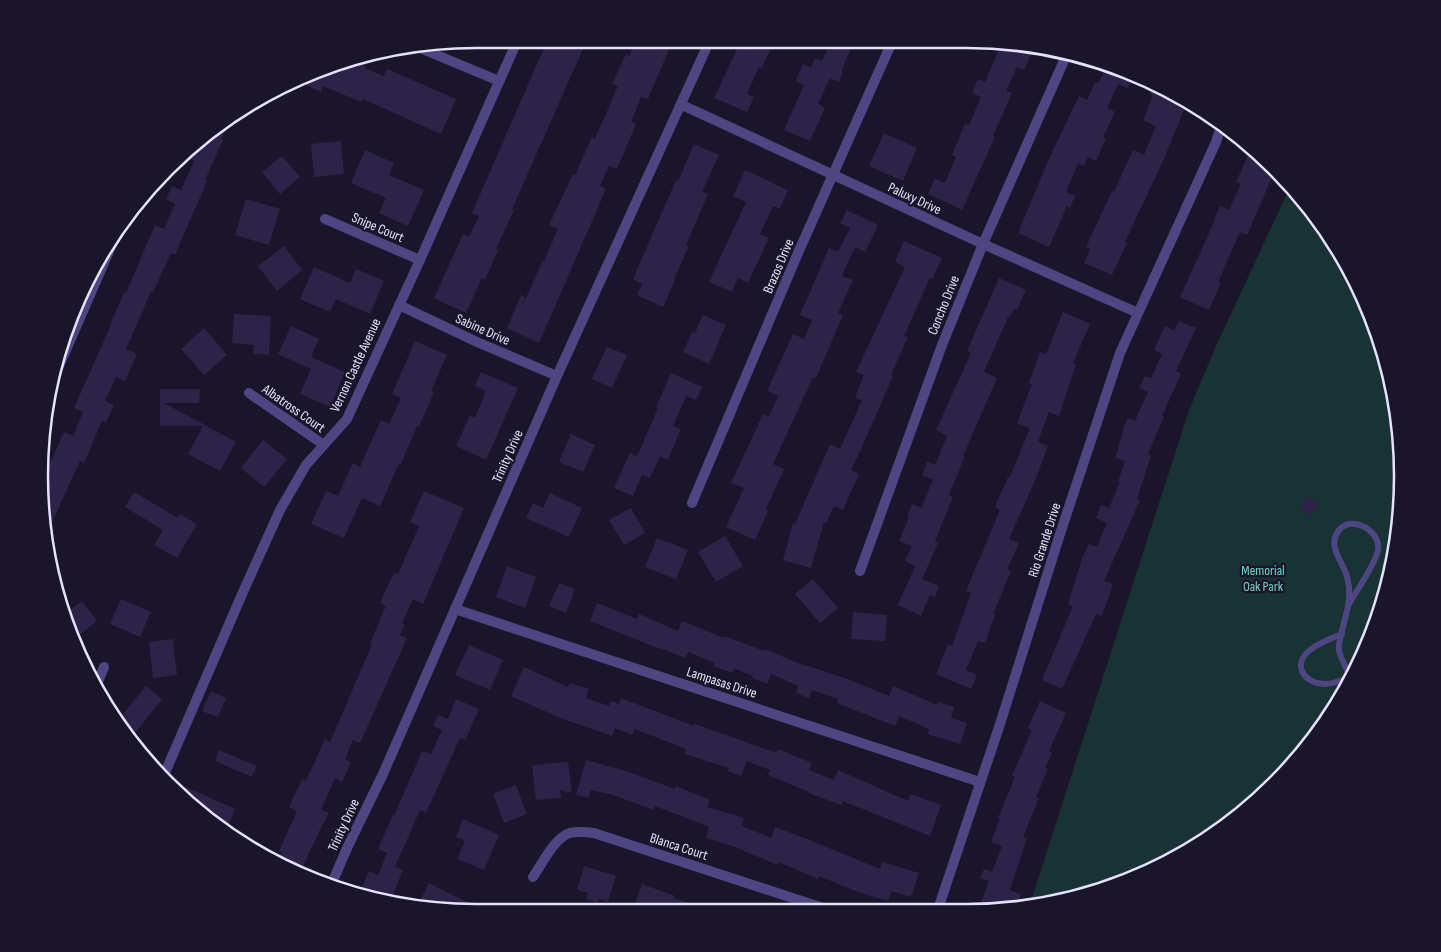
<svg xmlns="http://www.w3.org/2000/svg" width="1441" height="952" font-family="'Sofia Sans Condensed',sans-serif">
<style>
.green{fill:#193233}
.building{fill:#2d2348}
.lines{fill:none;stroke-linecap:round;stroke-linejoin:round}
.lane{stroke:#4d4682;stroke-width:6}
.street{stroke:#4d4682;stroke-width:10}
.labels{text-anchor:middle;stroke-width:4.5;stroke-linejoin:round;paint-order:stroke}
.street-label{font-size:14px;fill:#e6e1fb;stroke:#1a152a}
.park-label{font-size:14px;fill:#75d3c2;stroke:#1a152a}
.rim{fill:none;stroke:#e6e1fb;stroke-width:2.5}
</style>
<rect width="100%" height="100%" fill="#1a152a"/>
<path class="green" d="M1290,187L1312,210L1357,283L1387,363L1401,448L1398,533L1379,617L1344,695L1294,765L1231,823L1158,868L1078,898L1029,907L1189,410L1216,346Z"/>
<g class="building">
<path d="M548,39L587,40L512,209L514,210L496,249L498,250L485,280L482,278L466,313L434,298L463,234L469,237L479,216L472,213Z"/>
<path d="M636,40H673L648,99L641,97L631,122L636,124L617,169L609,166L600,186L606,189L539,343L507,328L521,295L526,298L543,260L544,261L558,229L549,225L573,174L575,175L592,137L595,139L618,86L612,84L626,54L629,56Z"/>
<path d="M741,41H774L762,68L759,67L747,94L754,97L747,112L714,98Z"/>
<path d="M831,41H854L842,70L843,71L839,82L830,78L818,104L825,108L810,141L784,130L804,85L796,81L803,64L811,68L815,58L822,61Z"/>
<path d="M1002,42L1031,54L1024,70L1017,67L1006,91L1012,93L993,136L995,137L962,210L928,194L935,178L945,183L956,157L952,155L965,124L969,125L981,97L972,93L978,79L985,82Z"/>
<path d="M361,58L367,60L364,68L384,76L387,69L456,99L441,134L363,99L361,102L323,86L321,92L297,81L336,62Z"/>
<path d="M1106,68L1133,76L1128,88L1118,84L1107,108L1115,112L1103,137L1106,138L1096,161L1088,157L1084,166L1078,163L1066,192L1075,196L1070,208L1067,206L1049,247L1018,233L1048,161L1079,96L1087,100L1095,82L1098,84Z"/>
<path d="M1155,83L1187,103L1162,163L1125,242L1127,243L1112,275L1084,263L1090,249L1086,247L1112,191L1114,192L1133,150L1144,155L1156,126L1143,120L1153,96L1150,94Z"/>
<path d="M233,112L221,139L223,140L205,180L207,181L175,255L171,253L153,292H151L126,349L137,354L125,381L116,377L105,401L114,405L106,423L102,421L84,463L80,461L48,531L43,479L64,432L73,436L83,412L74,408L111,325H110L124,292L126,293L155,225L164,229L175,204L166,199L172,186L181,190L194,161L185,157Z"/>
<path d="M884,133L917,148L903,181L869,166Z"/>
<path d="M341,141L344,174L314,177L311,144Z"/>
<path d="M694,144L719,155L702,192L708,194L686,245L689,246L674,279L675,280L663,307L637,295L642,284L633,279L676,180L678,181Z"/>
<path d="M365,150L394,163L389,175L424,190L408,226L379,213L386,198L351,183Z"/>
<path d="M1249,153L1265,160L1275,171L1247,235L1240,232L1218,282L1221,283L1209,310L1180,297L1215,220H1214L1220,206L1229,210L1241,184L1236,182Z"/>
<path d="M282,156L300,177L280,194L262,172Z"/>
<path d="M745,170L788,190L780,209L773,206L760,234L769,238L748,283L738,278L732,292L709,282L746,202L733,196Z"/>
<path d="M246,199L280,209L269,245L235,235Z"/>
<path d="M847,210L878,225L865,252L855,247L842,276L853,280L838,313L843,315L816,378L813,377L773,464L784,469L766,509L768,511L755,540L726,527L744,488L731,483L763,414L769,417L778,396L767,391L793,334L804,339L812,320L800,315L829,248L838,252L850,228L840,223Z"/>
<path d="M904,241L942,258L932,279L930,278L904,336L908,337L891,375L893,376L862,447L851,470L859,474L843,510L834,506L826,524L824,522L811,568L783,560L793,523L795,524L830,444L840,449L862,400L855,398L864,375L856,372L905,267L895,262Z"/>
<path d="M284,246L302,270L277,291L258,266Z"/>
<path d="M314,267L350,283L356,269L384,281L370,314L336,299L330,312L300,299Z"/>
<path d="M999,278L1026,290L1017,310L1014,309L1009,318L1008,317L984,372L997,378L963,456H965L949,495L953,497L935,541L938,543L922,579L939,586L935,597L930,595L921,616L898,605L915,566L905,561L912,546L899,541L909,517L907,516L912,504L921,508L933,480L922,475L927,462L935,465L947,436L936,430L971,353L967,351Z"/>
<path d="M1063,312L1090,324L1073,363L1076,364L1059,416L1049,412L1038,442L1048,446L1036,478L1009,539L1019,543L1007,569L1011,571L993,614L995,615L985,643L978,641L966,670L977,675L971,689L936,674L948,644L952,646L971,593L966,591L1000,510L995,507L1008,477H1010L1030,428L1017,423L1032,384L1029,383L1040,352L1046,354Z"/>
<path d="M234,314L271,316L269,355L253,354L254,345L232,343Z"/>
<path d="M703,315L726,325L709,364L683,352L692,332L695,333Z"/>
<path d="M1179,321L1196,328L1176,371L1181,374L1162,416L1164,417L1148,454L1151,456L1137,499L1140,500L1104,581L1113,584L1102,616L1096,614L1062,689L1042,680L1073,606L1068,604L1082,559L1089,544L1097,547L1107,523L1096,518L1101,505L1109,508L1120,482H1118L1125,461L1115,458L1123,432L1122,431L1128,418L1135,421L1148,392L1139,388L1145,376L1151,378L1162,354L1154,350L1165,326L1174,330Z"/>
<path d="M291,326L319,339L311,357L345,372L330,407L300,394L311,369L278,354Z"/>
<path d="M204,328L227,355L204,375L181,349Z"/>
<path d="M415,341L447,355L431,391L434,392L419,427L417,426L401,464L399,463L380,506L362,498L344,538L311,524L326,491L338,496L353,463L360,467L381,420L389,424L401,398L392,394Z"/>
<path d="M607,347L627,355L612,388L592,379Z"/>
<path d="M481,372L518,388L486,460L456,446L470,415L475,418L486,391L475,386Z"/>
<path d="M671,373L702,387L696,400L686,396L673,426L681,429L668,460L660,456L650,478L642,475L633,496L614,488L630,453L637,457L658,408L656,407Z"/>
<path d="M160,389H200L199,403H164L236,442L220,471L188,454L203,426H160Z"/>
<path d="M571,434L595,445L583,472L559,462Z"/>
<path d="M263,440L287,459L264,487L241,468Z"/>
<path d="M424,491L464,508L423,604L413,599L402,624L405,625L400,635L407,638L360,743L353,740L345,759L351,762L342,782L335,778L321,810L329,813L324,823H323L305,862L300,873L283,868L276,864L282,852L279,851L297,811L289,807L302,779L306,781L325,739L330,742L352,691L372,644L370,643L386,606L380,603L394,572L398,574L419,526L410,522Z"/>
<path d="M134,492L178,518L180,514L197,524L177,558L154,545L163,530L125,507Z"/>
<path d="M550,493L582,508L569,537L526,518L533,503L543,508Z"/>
<path d="M1308,496L1319,505L1311,516L1299,507Z"/>
<path d="M631,508L645,533L624,545L609,520Z"/>
<path d="M725,536L743,566L716,582L698,552Z"/>
<path d="M657,538L688,550L676,579L645,567Z"/>
<path d="M507,566L536,577L525,608L496,597Z"/>
<path d="M813,579L838,608L820,623L795,594Z"/>
<path d="M559,583L575,589L566,613L549,606Z"/>
<path d="M121,599L151,612L140,637L110,624Z"/>
<path d="M82,601L97,621L74,639L64,615Z"/>
<path d="M597,603L637,619L639,614L678,631L682,621L724,638L725,636L764,651L765,649L805,666V665L850,680L889,696L893,686L937,705L938,702L954,707L951,718L967,723L960,744L928,734L929,729L899,716L895,726L837,703L838,699L812,690L809,698L796,693L798,686L771,674L767,684L752,678L753,676L734,668L732,673L713,666L715,663L688,652L685,658L660,648V649L590,621Z"/>
<path d="M853,612L887,615L885,641L851,639Z"/>
<path d="M173,639L177,675L153,678L149,642Z"/>
<path d="M469,645L503,660L490,690L455,675Z"/>
<path d="M524,667L568,687L570,683L589,689L586,698L609,706L611,701L619,704L621,698L694,726L695,724L777,753L778,749L812,763L809,770L834,780L838,770L908,801L911,794L941,805L930,836L843,801L841,805L809,793V792L768,775L770,770L747,761L741,776L728,771L729,768L685,754L686,749L635,729L632,735L615,728L612,736L558,717L511,696Z"/>
<path d="M146,686L162,699L132,737L118,720Z"/>
<path d="M211,691L226,698L218,717L202,711Z"/>
<path d="M456,699L479,709L465,740L460,738L426,813L420,810L395,867L403,870L390,901L381,898L361,889L369,871L378,875L387,853L378,849L393,815L394,816L422,751L431,754L442,730L433,726L438,715L448,719Z"/>
<path d="M1040,701L1066,713L1049,751L1052,753L1045,768L1048,769L1036,797L1039,798L1023,837L1027,838L1010,890L1021,894L1015,909L997,912L980,905L989,881L980,878L984,869L992,872L1002,846L991,842L1000,818H998L1015,777L1012,776L1032,730L1028,728Z"/>
<path d="M219,750L257,766L252,777L215,761Z"/>
<path d="M586,760L626,771L675,789L676,786L710,800L707,807L744,818L742,826L771,838L775,827L807,839L880,869L882,862L919,873L911,897L891,891L888,901L858,892L819,876L818,879L779,862L778,865L744,851V850L706,838L709,827L655,806L654,810L613,795L591,790L589,798L576,795Z"/>
<path d="M568,762L572,793L560,790L561,798L536,800L532,765Z"/>
<path d="M516,785L527,814L504,823L493,794Z"/>
<path d="M186,787L235,809L226,830L187,805L182,798Z"/>
<path d="M463,819L499,835L484,870L457,859L465,841L456,837Z"/>
<path d="M584,866L616,876L608,902L599,899L597,903L586,899L588,893L577,890Z"/>
<path d="M429,883L483,910H438L420,901Z"/>
<path d="M642,884L675,896L674,898L706,909L705,911H645L634,906Z"/>
</g>
<g class="lines">
<g class="lane">
<path d="M1349,604C1357,590 1375,565 1378,550C1381,531 1352,514 1339,530C1328,544 1339,557 1344,569C1347,574 1348,581 1349,587C1351,604 1344,619 1341,635C1340,640 1338,646 1339,650C1341,660 1347,669 1351,678"/>
<path d="M1342,634C1332,638 1318,643 1310,650C1292,664 1303,683 1324,684C1332,684 1343,680 1350,676"/>
</g>
<g class="street">
<path d="M420,48L499,81"/>
<path d="M682,105L983,244L1138,313"/>
<path d="M325,219L420,260"/>
<path d="M399,305L477,342L557,376"/>
<path d="M59,366L120,226"/>
<path d="M249,393L324,445"/>
<path d="M692,503L798,253L892,42"/>
<path d="M860,571L942,345L983,244L1066,56"/>
<path d="M455,609L980,782"/>
<path d="M95,689L104,667"/>
<path d="M164,775L243,592L280,510L306,465L347,419L420,260L518,39"/>
<path d="M533,877C542,864 555,837 570,833C578,831 587,832 594,833L835,912"/>
<path d="M332,883L348,846L383,774L557,376L710,40"/>
<path d="M937,912L1000,724L1060,534L1120,353L1216,142L1221,126"/>
</g>
</g>
<g class="labels">
<g class="street-label">
<text transform="translate(915 198) rotate(25)" y="5">Paluxy Drive</text>
<text transform="translate(378 227) rotate(23)" y="5">Snipe Court</text>
<text transform="translate(778 266) rotate(-67)" y="5">Brazos Drive</text>
<text transform="translate(943 305) rotate(-68)" y="5">Concho Drive</text>
<text transform="translate(483 329) rotate(24)" y="5">Sabine Drive</text>
<text transform="translate(355 365) rotate(-65)" y="5">Vernon Castle Avenue</text>
<text transform="translate(294 408) rotate(35)" y="5">Albatross Court</text>
<text transform="translate(507 456) rotate(-66)" y="5">Trinity Drive</text>
<text transform="translate(1044 540) rotate(-72)" y="5">Rio Grande Drive</text>
<text transform="translate(722 682) rotate(18)" y="5">Lampasas Drive</text>
<text transform="translate(343 825) rotate(-65)" y="5">Trinity Drive</text>
<text transform="translate(679 846) rotate(18)" y="5">Blanca Court</text>
</g>
<g class="park-label">
<text x="1263" y="575">Memorial<tspan x="1263" dy="16">Oak Park</tspan></text>
</g>
</g>
<path d="M0 0H1441V952H0ZM476 48H966A428 428 0 0 1 1394 476V476A428 428 0 0 1 966 904H476A428 428 0 0 1 48 476V476A428 428 0 0 1 476 48Z" fill="#1a152a" fill-rule="evenodd"/>
<path class="rim" d="M476 48H966A428 428 0 0 1 1394 476V476A428 428 0 0 1 966 904H476A428 428 0 0 1 48 476V476A428 428 0 0 1 476 48Z"/>
</svg>
